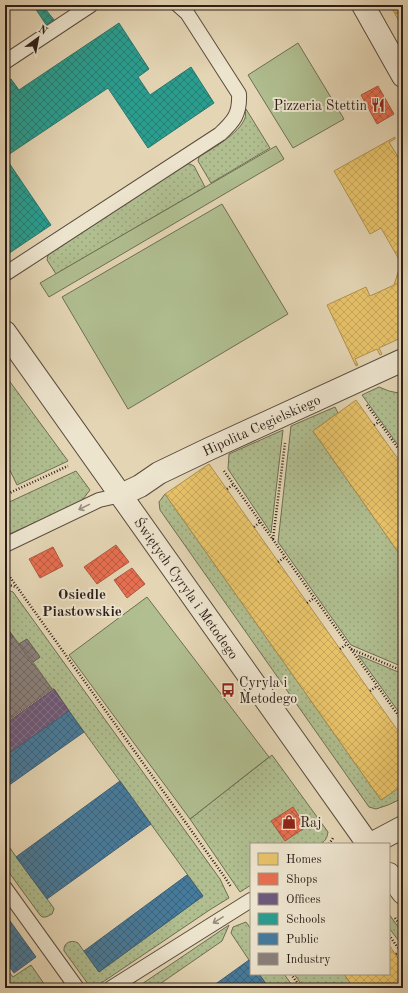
<svg xmlns="http://www.w3.org/2000/svg" width="408" height="993" font-family="'Old Standard TT',serif">
<style>
.grass{fill:url(#grass-dots);stroke:#6e6e54}
.green{fill:#b0be90;stroke:#6e6e54}
.homes{fill:url(#homes-cross-hatch);stroke:#b09251}
.shops{fill:url(#shops-cross-hatch);stroke:#af5740}
.offices{fill:url(#offices-cross-hatch);stroke:#5a475d}
.schools{fill:url(#schools-cross-hatch);stroke:#2b776b}
.public{fill:url(#public-cross-hatch);stroke:#3e5f75}
.industry{fill:url(#industry-cross-hatch);stroke:#6e635e}
.lines{fill:none;stroke-linecap:round;stroke-linejoin:round}
.service-casing{stroke:#5a4c3f;stroke-width:16}
.minor-casing{stroke:#5a4c3f;stroke-width:24}
.path{stroke:#2c1e18;stroke-width:2.5;stroke-dasharray:1 2;stroke-linecap:butt}
.service{stroke:#ede4ce;stroke-width:14}
.minor{stroke:#ede4ce;stroke-width:22}
.oneway{stroke:#968b7c}
.labels{text-anchor:middle;stroke-width:4;stroke-linejoin:round;paint-order:stroke}
.poi-label{font-size:14px;fill:#2c1e18;stroke:#ede4ce;text-anchor:start}
.street-label{font-size:14px;fill:#2c1e18;stroke:#ede4ce}
.neighbourhood-label{font-size:15px;font-weight:bold;fill:#2c1e18;stroke:#ede4ce}
</style>
<defs>
<pattern id="grass-dots" width="8" height="8" patternUnits="userSpaceOnUse"><rect width="8" height="8" fill="#b0be90"/><path d="M2 2h.1M6 6h.1" fill="none" stroke="#98a37b" stroke-width="1.8" stroke-linecap="round"/></pattern>
<pattern id="homes-cross-hatch" width="8" height="8" patternUnits="userSpaceOnUse"><rect width="8" height="8" fill="#e9c46a"/><path d="M0 0l8 8M0 8l8-8" fill="none" stroke="#c8a85b"/></pattern>
<pattern id="shops-cross-hatch" width="8" height="8" patternUnits="userSpaceOnUse"><rect width="8" height="8" fill="#e76f51"/><path d="M0 0l8 8M0 8l8-8" fill="none" stroke="#bb5b42"/></pattern>
<pattern id="offices-cross-hatch" width="8" height="8" patternUnits="userSpaceOnUse"><rect width="8" height="8" fill="#6d597a"/><path d="M0 0l8 8M0 8l8-8" fill="none" stroke="#82728a"/></pattern>
<pattern id="schools-cross-hatch" width="8" height="8" patternUnits="userSpaceOnUse"><rect width="8" height="8" fill="#2a9d8f"/><path d="M0 0l8 8M0 8l8-8" fill="none" stroke="#247f74"/></pattern>
<pattern id="public-cross-hatch" width="8" height="8" patternUnits="userSpaceOnUse"><rect width="8" height="8" fill="#457b9d"/><path d="M0 0l8 8M0 8l8-8" fill="none" stroke="#3a647f"/></pattern>
<pattern id="industry-cross-hatch" width="8" height="8" patternUnits="userSpaceOnUse"><rect width="8" height="8" fill="#8a817c"/><path d="M0 0l8 8M0 8l8-8" fill="none" stroke="#716965"/></pattern>
</defs>
<rect width="100%" height="100%" fill="#e4d5b4"/>
<filter id="stains"><feTurbulence type="fractalNoise" baseFrequency=".005" numOctaves="4"/><feColorMatrix values="0 0 0 0 .2 0 0 0 0 .09 0 0 0 0 .02 0 0 0 .5 -.17"/></filter>
<radialGradient id="worn" r=".72"><stop offset=".6" stop-color="#630" stop-opacity="0"/><stop offset="1" stop-color="#630" stop-opacity=".3"/></radialGradient>
<g class="grass">
<path d="M246,109L270,148L211,183L198,161L199,157C213,148 239,134 245,118C246,116 245,112 246,109Z"/>
<path d="M186,164H190L194,166L205,187L56,274L47,260L48,255Z"/>
<path d="M5,375L68,461L17,485L5,460Z"/>
<path d="M379,387L389,391L403,394V452L362,395Z"/>
<path d="M335,407L338,413L313,431L403,559V667L351,645L278,542L291,426Z"/>
<path d="M283,430L271,533L228,469L229,454Z"/>
<path d="M76,471L90,490L83,499L79,503L5,536V504Z"/>
<path d="M165,494L381,800L403,785V798L388,805L376,809L369,807L160,510L159,502Z"/>
<path d="M5,589L13,592L220,879L229,898L211,909L94,988H91L64,951C63,943 71,939 78,943L99,972L203,896L69,711L54,689H52L33,662L40,657L27,639L19,644L5,625Z"/>
<path d="M358,655L403,674V718Z"/>
<path d="M272,755L328,832C327,838 326,840 321,844H251V885L240,892L190,819Z"/>
<path d="M5,847L10,848L12,851L53,907L54,909L52,914L46,917H42L40,915L5,867Z"/>
<path d="M389,914L403,934V944L402,945L389,928Z"/>
<path d="M246,922L251,929V963L231,933L233,927Z"/>
<path d="M229,925L222,941L154,988H136Z"/>
<path d="M31,965L47,988H5V967L13,977Z"/>
<path d="M259,974H284L294,988H269Z"/>
<path d="M294,974H344L354,988H304Z"/>
</g>
<g class="green">
<path d="M298,43L344,119L293,148L248,75Z"/>
<path d="M276,146L284,159L49,297L40,283Z"/>
<path d="M222,204L288,314L128,409L62,297Z"/>
<path d="M147,597L269,757L190,819L69,655Z"/>
</g>
<g class="homes">
<path d="M390,5H403V11L395,14Z"/>
<path d="M403,11V28L395,14Z"/>
<path d="M395,137V139L389,142L403,165V337L379,348L382,354L380,355L377,349L355,359L358,365L356,366L327,305L366,287L370,296L394,285L401,263L381,228L370,234L334,171Z"/>
<path d="M356,400L403,466V559L313,431Z"/>
<path d="M209,464L403,738V785L381,800L165,494Z"/>
<path d="M389,945L403,965V988H354L344,974H389Z"/>
</g>
<g class="shops">
<path d="M378,86L394,114L377,124L361,95Z"/>
<path d="M116,545L129,562L97,584L84,567Z"/>
<path d="M53,547L63,566L40,578L29,559Z"/>
<path d="M132,568L145,584L127,598L114,580Z"/>
<path d="M293,807L306,827L285,841L271,821Z"/>
</g>
<g class="offices">
<path d="M5,625L13,637L5,643Z"/>
<path d="M54,689L69,711L5,756V724Z"/>
</g>
<g class="schools">
<path d="M40,5H42L55,21L47,26L35,8Z"/>
<path d="M119,23L149,69L138,77L150,95L191,67L214,103L148,148L108,88L5,157L51,225L5,256V83L11,79L19,90Z"/>
</g>
<g class="public">
<path d="M69,711L84,732L5,788V756Z"/>
<path d="M120,781L151,824L47,899L16,857Z"/>
<path d="M187,875L203,896L99,972L84,951Z"/>
<path d="M5,914L36,957L14,973L5,961Z"/>
<path d="M249,960L251,963V974H259L269,988H210Z"/>
</g>
<g class="industry">
<path d="M13,637L52,689L10,719L5,713V643Z"/>
<path d="M27,639L40,657L33,662L19,644Z"/>
</g>
<g class="lines">
<defs>
<g id="service">
<path d="M5,62L91,5"/>
<path d="M5,274L220,134C234,121 240,114 239,94L187,13L178,5"/>
<path d="M5,545L99,500L121,495"/>
<path d="M5,888L77,988"/>
<path d="M111,988L251,900"/>
</g>
<g id="minor">
<path d="M363,5L403,76"/>
<path id="s1" d="M5,332L368,844"/>
<path id="s2" d="M121,495L140,486L159,473L209,449L403,360"/>
<path d="M371,844L403,827"/>
<path d="M389,874L403,893"/>
</g>
</defs>
<use href="#service" class="service-casing"/>
<use href="#minor" class="minor-casing"/>
<g class="path">
<path d="M367,405L403,455"/>
<path d="M374,425L379,422"/>
<path d="M224,471L403,722"/>
<path d="M227,489L234,484"/>
<path d="M5,495L68,466"/>
<path d="M254,527L260,522"/>
<path d="M273,539L285,443"/>
<path d="M278,562L285,557"/>
<path d="M5,570L17,587L226,879L231,887"/>
<path d="M5,584L16,587"/>
<path d="M307,603L314,598"/>
<path d="M340,649L347,644"/>
<path d="M351,649L403,671"/>
<path d="M370,691L377,686"/>
<path d="M402,737H403"/>
<path d="M329,844L333,838"/>
<path d="M395,918L403,929"/>
<path d="M389,935L403,955"/>
<path d="M396,954L403,949"/>
<path d="M291,974L301,988"/>
</g>
<use href="#service" class="service"/>
<use href="#minor" class="minor"/>
</g>
<defs><path id="oneway-shaft" d="M-6 0H5M1.5-3L5.5 0L1.5 3" fill="none" stroke-width="1.6" stroke-linecap="round" stroke-linejoin="round"/></defs>
<g class="oneway">
<use href="#oneway-shaft" transform="translate(84 507) rotate(154)"/>
<use href="#oneway-shaft" transform="translate(218 920) rotate(148)"/>
</g>
<defs>
<symbol id="restaurant-bare" viewBox="-9 -9 18 18"><path d="M-5-6h1v4h1v-4h1v4h1v-4h1v5L-1.5 .5V6h-2V.5L-5-1ZM5-6V6H3V1.5H1.5Q1.5-4 5-6Z" fill="#8f2418" stroke="#ede4ce" stroke-width="2.5" paint-order="stroke"/></symbol>
<symbol id="bus-bare" viewBox="-9 -9 18 18"><path d="M-5-6H5V4H4V6H2V4H-2V6H-4V4H-5ZM-3.5-4V0h7V-4ZM-3.5 1.2v1.5H-2V1.2ZM2 1.2v1.5H3.5V1.2Z" fill="#8f2418" stroke="#ede4ce" stroke-width="2.5" paint-order="stroke"/></symbol>
<symbol id="shop-bare" viewBox="-9 -9 18 18"><path d="M-5-2.5h2.3a2.7 3.5 0 0 1 5.4 0H5L5.5 6h-11ZM-1.5-2.5h3a1.5 2.3 0 0 0-3 0Z" fill="#8f2418" stroke="#ede4ce" stroke-width="2.5" paint-order="stroke"/></symbol>
</defs>
<g fill-rule="evenodd">
<use href="#restaurant-bare" x="368" y="95" width="20" height="20"/>
<use href="#bus-bare" x="218" y="680" width="20" height="20"/>
<use href="#shop-bare" x="279" y="812" width="20" height="20"/>
</g>
<g class="labels">
<g class="poi-label">
<text x="367" y="110" text-anchor="end">Pizzeria Stettin</text>
<text x="239" y="687">Cyryla i<tspan x="239" dy="16">Metodego</tspan></text>
<text x="300" y="827">Raj</text>
</g>
<g class="street-label">
<text dy="5" stroke="none"><textPath href="#s2" startOffset="157">Hipolita Cegielskiego</textPath></text>
<text dy="5" stroke="none"><textPath href="#s1" startOffset="314">Świętych Cyryla i Metodego</textPath></text>
</g>
<g class="neighbourhood-label">
<text x="82" y="599">Osiedle<tspan x="82" dy="17">Piastowskie</tspan></text>
</g>
</g>
<rect width="408" height="993" fill="none" stroke="#e4d5b4" stroke-width="20"/>
<rect x="6" y="6" width="396" height="981" fill="none" stroke="#2c1e18" stroke-width="2"/>
<rect x="10" y="10" width="388" height="973" fill="none" stroke="#2c1e18"/>
<rect x="250" y="843" width="140" height="132" fill="#ede4ce" stroke="#a09585"/>
<rect x="258" y="853" width="20" height="12" fill="#e9c46a" stroke="#a09585"/>
<text x="286" y="863" font-size="12" fill="#2c1e18">Homes</text>
<rect x="258" y="873" width="20" height="12" fill="#e76f51" stroke="#a09585"/>
<text x="286" y="883" font-size="12" fill="#2c1e18">Shops</text>
<rect x="258" y="893" width="20" height="12" fill="#6d597a" stroke="#a09585"/>
<text x="286" y="903" font-size="12" fill="#2c1e18">Offices</text>
<rect x="258" y="913" width="20" height="12" fill="#2a9d8f" stroke="#a09585"/>
<text x="286" y="923" font-size="12" fill="#2c1e18">Schools</text>
<rect x="258" y="933" width="20" height="12" fill="#457b9d" stroke="#a09585"/>
<text x="286" y="943" font-size="12" fill="#2c1e18">Public</text>
<rect x="258" y="953" width="20" height="12" fill="#8a817c" stroke="#a09585"/>
<text x="286" y="963" font-size="12" fill="#2c1e18">Industry</text>
<g transform="translate(38 38) rotate(32)" stroke="#ede4ce" stroke-width="3" paint-order="stroke">
<path d="M0-3L7 15L0 10L-7 15Z" fill="#2c1e18"/>
<text y="-6" font-size="11" font-weight="bold" text-anchor="middle" fill="#2c1e18">N</text>
</g>
<rect width="100%" height="100%" filter="url(#stains)"/>
<rect width="100%" height="100%" fill="url(#worn)"/>
</svg>
